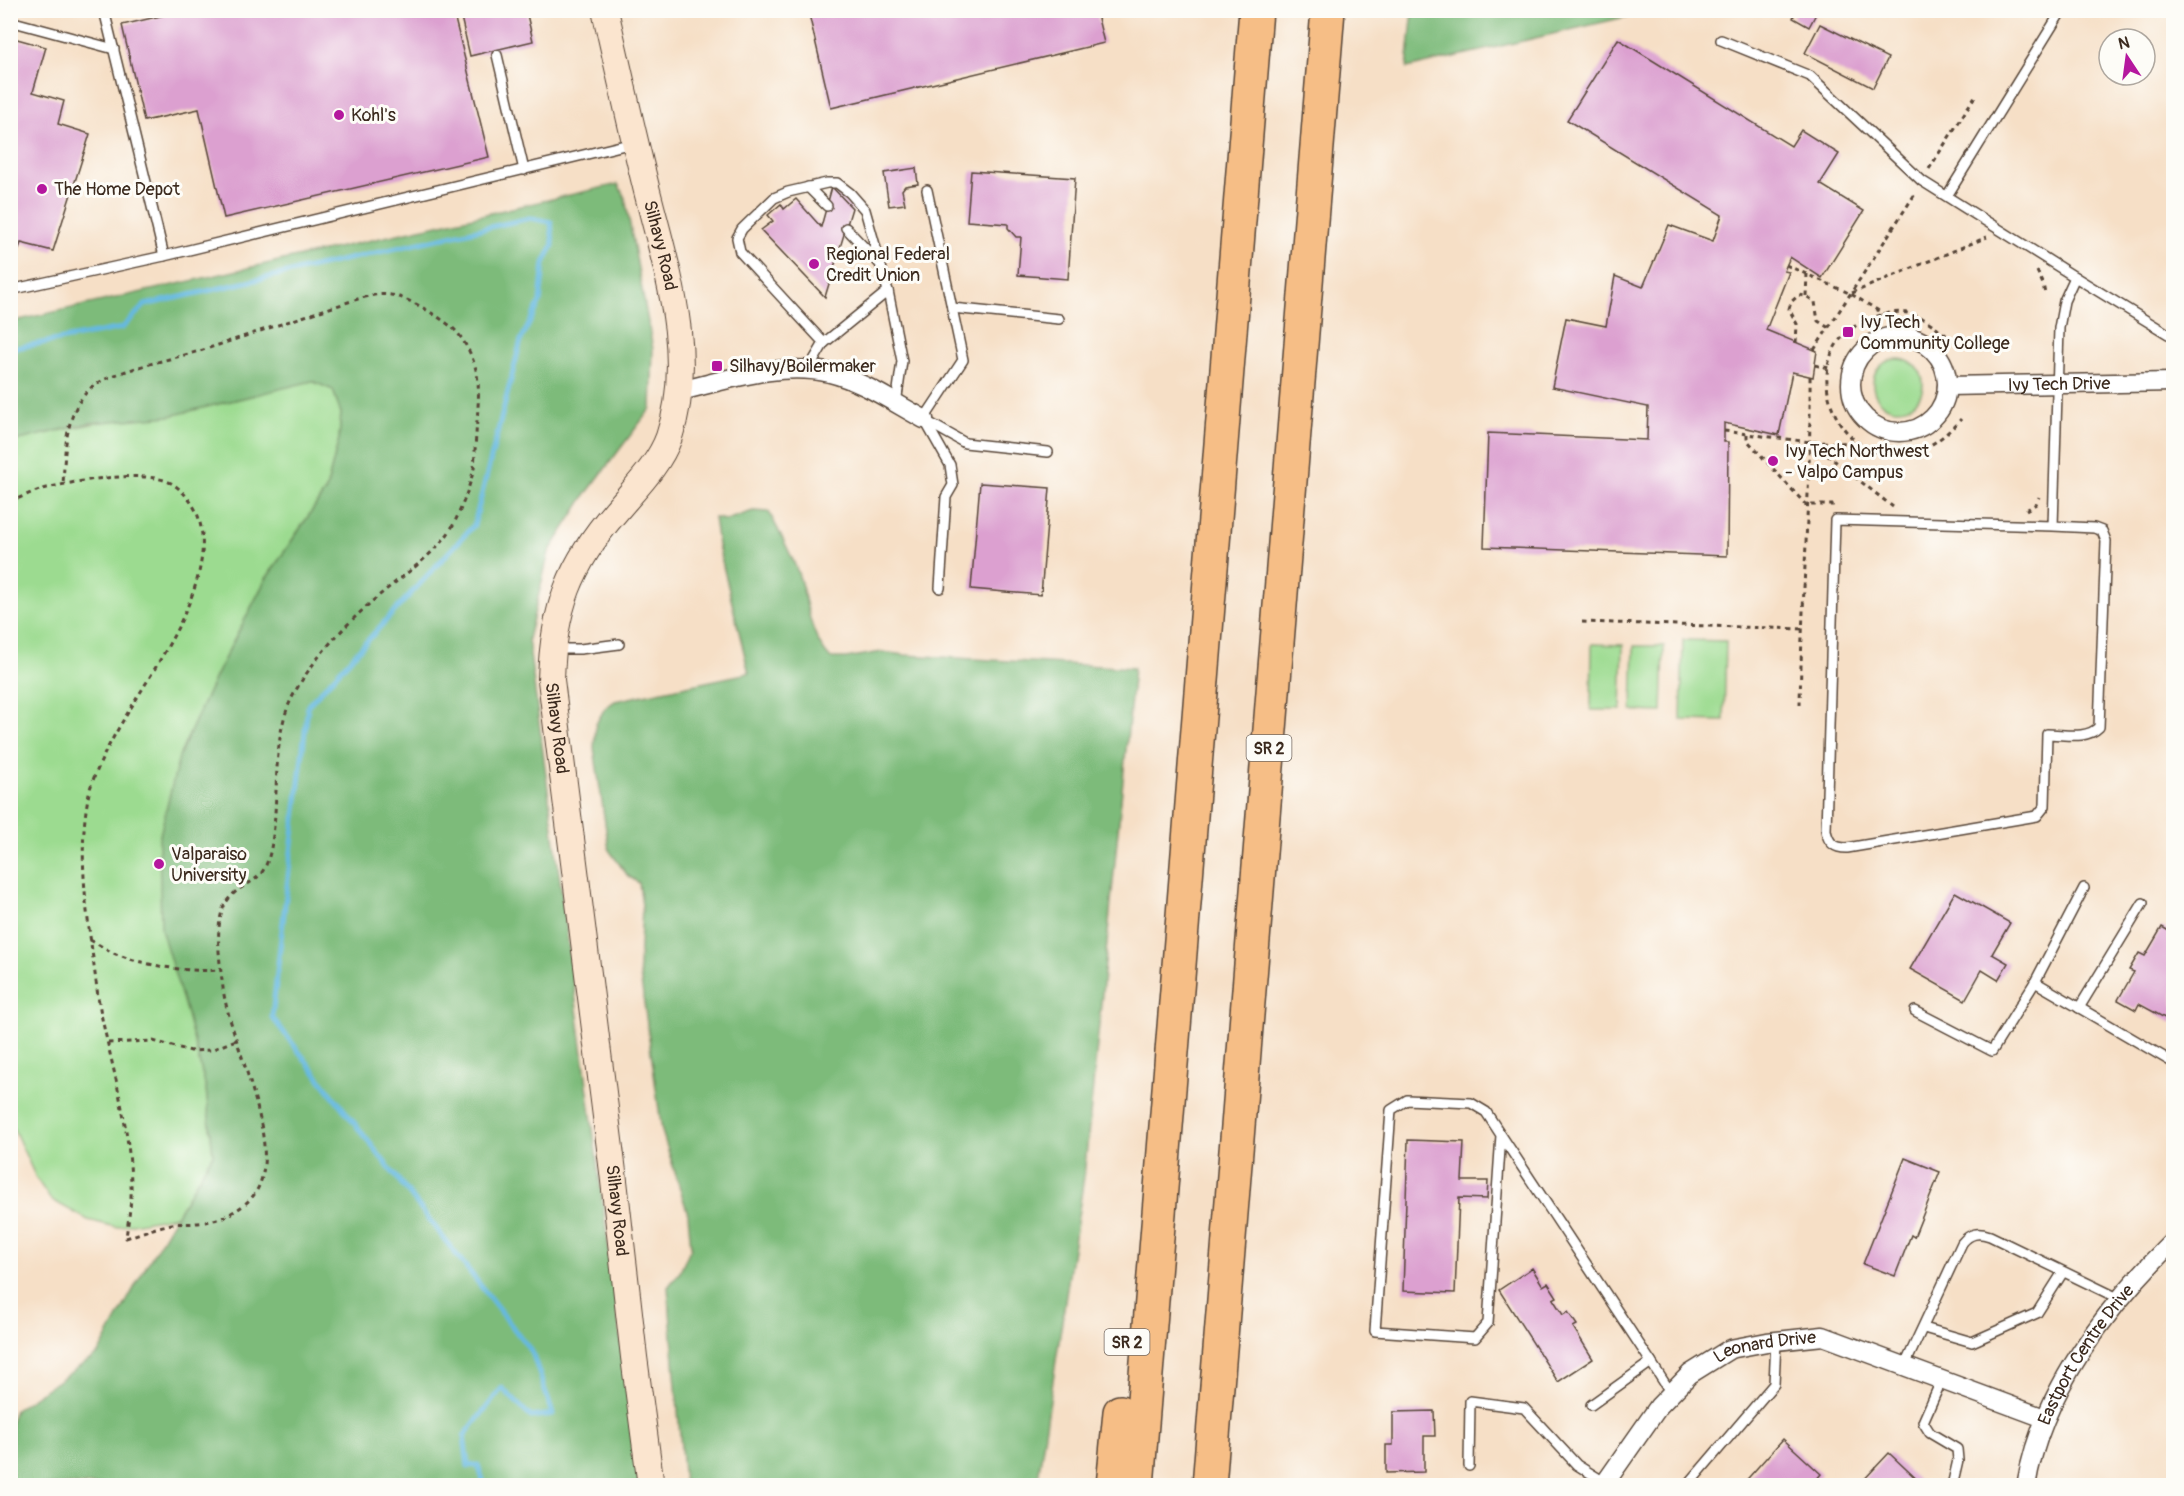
<svg xmlns="http://www.w3.org/2000/svg" width="2184" height="1496" font-family="Pangolin,sans-serif">
<style>
.green{fill:#9cdb90;stroke:#6c8257;stroke-width:1.5}
.forest{fill:#7dbb7a;stroke:#5c724c;stroke-width:1.5}
.lines{fill:none;stroke-linecap:round;stroke-linejoin:round}
.stream{stroke:#65b9e1;stroke-width:5}
.building{fill:#dca0d0}
.lane-casing{stroke:#574537;stroke-width:12}
.street-casing{stroke:#574537;stroke-width:21}
.secondary-casing{stroke:#574537;stroke-width:28}
.highway-casing{stroke:#574537;stroke-width:36}
.path{stroke:#574537;stroke-width:3;stroke-dasharray:4.5 4.5;stroke-linecap:butt}
.lane{stroke:#fff;stroke-width:9}
.street{stroke:#fff;stroke-width:18}
.secondary{stroke:#fbe5cf;stroke-width:26}
.highway{stroke:#f6be86;stroke-width:33}
.poi-dot{fill:#b5179e;stroke:#fdfcf7;stroke-width:2}
.labels{text-anchor:middle;stroke-width:6;stroke-linejoin:round;paint-order:stroke}
.shield{fill:#fdfcf7;stroke:#75695f;stroke-width:1.5}
.shield-label{font-size:16px;font-weight:bold;fill:#3b2a1e}
.poi-label{font-size:18px;fill:#3b2a1e;stroke:#fdfcf7;text-anchor:start}
.street-label{font-size:18px;fill:#3b2a1e;stroke:#fdfcf7}
</style>
<rect width="100%" height="100%" fill="#fdfcf7"/>
<filter id="ink" filterUnits="userSpaceOnUse"><feTurbulence type="fractalNoise" baseFrequency=".0167" numOctaves="2"/><feDisplacementMap in="SourceGraphic" scale="12" xChannelSelector="R" yChannelSelector="G"/><feConvolveMatrix kernelMatrix="1 2 1 2 8 2 1 2 1" color-interpolation-filters="sRGB"/></filter>
<filter id="wash" filterUnits="userSpaceOnUse"><feTurbulence type="fractalNoise" baseFrequency=".008" numOctaves="4" result="noise"/><feDisplacementMap in="SourceGraphic" scale="24" xChannelSelector="R" yChannelSelector="G"/><feGaussianBlur stdDeviation="1.35" result="paint"/><feColorMatrix in="noise" values="0 0 0 0 0 0 0 0 0 0 0 0 0 0 0 0 0 1.4 0 .05"/><feComposite in="paint" operator="in"/></filter>
<g filter="url(#wash)">
<rect width="100%" height="100%" fill="#f6dfc6"/>
<g class="green">
<circle cx="1898" cy="384" r="25"/>
<path d="M312,381L333,390L341,413L339,439L326,490L266,579L216,675L179,757L187,1014L206,1088L213,1154L176,1216L116,1227L88,1220L50,1199L36,1178L11,1123L10,442C110,418 212,402 312,381Z"/>
<path d="M1683,640L1726,641L1724,721L1681,720Z"/>
<path d="M1592,644L1623,645L1621,710H1591Z"/>
<path d="M1634,646H1664L1662,712L1632,711Z"/>
</g>
<g class="forest">
<path d="M1413,10H1651V11L1407,68Z"/>
<path d="M618,184L625,198L653,349L651,408L586,494L549,552L528,639L640,1485H11V1421L15,1410L98,1354L141,1275L213,1154L206,1088L187,1014L161,929L159,839L179,757L216,675L266,579L326,490L339,439L341,413L333,390L312,381L170,416L90,423L11,442L10,322Z"/>
<path d="M753,511L769,512C779,532 792,554 799,576C808,604 809,635 830,658H846L882,652L905,655L1134,668L1084,1177L1037,1485H684L668,1287L680,1272L691,1247L688,1214L662,1131L639,967L642,906L639,883L628,876L609,850L594,748L596,724L605,708L615,701L749,673L718,545L714,518L726,520Z"/>
</g>
<g class="lines">
<path class="stream" d="M10,349L122,328L145,305L530,218L551,222L553,245L544,263L540,302L521,340L474,525L308,705L272,1017L532,1352L553,1414L531,1417L502,1388L464,1436L468,1466L478,1465L485,1486"/>
</g>
<g id="blocks">
<g class="building">
<path d="M186,10H526L533,41L470,56L461,17L455,19L489,157L224,218L199,109L144,121L122,25Z"/>
<path d="M808,10H1096L1104,43L831,108Z"/>
<path d="M1796,10H1818L1809,27L1793,18Z"/>
<path d="M1820,24L1888,58L1873,88L1805,53Z"/>
<path d="M10,37L46,47L33,92L64,101L58,124L90,134L53,251L21,243L11,270Z"/>
<path d="M1618,39L1791,146L1801,130L1839,154L1820,184L1864,211L1822,278L1790,257L1784,271L1789,272L1766,330L1817,351L1813,377L1792,372L1779,435L1724,423V442H1728L1727,556L1484,547L1488,433L1647,440L1648,407L1552,387L1566,318L1606,326L1615,276L1643,287L1669,225L1713,241L1722,215L1567,120Z"/>
<path d="M916,168L918,184L905,186L902,190L905,204L889,206L884,173Z"/>
<path d="M971,171L1075,178L1068,279L1018,275L1021,237H1016L1008,228V224L967,221Z"/>
<path d="M832,187L852,208L825,297L761,230L773,221L768,215L781,204L784,209L796,199L821,227Z"/>
<path d="M980,483L1050,488L1041,595L971,589Z"/>
<path d="M1955,892L2010,923L1992,954L2008,963L1998,980L1982,970L1965,1000L1910,969Z"/>
<path d="M2162,927L2174,934V1023L2139,1004L2136,1010L2118,1000L2134,972L2129,970L2139,953L2145,956Z"/>
<path d="M1408,1140L1464,1142L1462,1181H1488L1487,1199L1459,1198L1455,1293L1403,1291Z"/>
<path d="M1905,1158L1940,1172L1914,1237L1911,1235L1895,1276L1863,1264Z"/>
<path d="M1532,1268L1543,1286L1548,1283L1557,1297L1553,1299L1563,1315L1568,1312L1577,1325L1573,1327L1593,1359L1558,1382L1499,1290Z"/>
<path d="M1434,1411L1435,1436H1424V1472L1386,1473V1445H1393V1412Z"/>
<path d="M1783,1439L1821,1474L1811,1486H1741Z"/>
<path d="M1889,1453L1924,1486H1858Z"/>
</g>
</g>
</g>
<g filter="url(#ink)">
<use href="#blocks" fill-opacity="0" stroke="#574537" stroke-width="1.5"/>
<g class="lines">
<defs>
<g id="lane">
<path d="M104,10L164,256"/>
<path d="M10,21L114,49"/>
<path d="M1721,40L1810,76L1922,181L2075,277L2064,301L2059,328L2053,526L2094,528L2102,531L2106,541L2099,727C2086,740 2065,734 2047,734L2045,806L2037,816L1847,848C1834,848 1828,843 1826,830L1835,520L2053,526"/>
<path d="M497,55L524,170"/>
<path d="M808,187L827,206"/>
<path d="M1947,196L2062,10"/>
<path d="M846,228L880,264"/>
<path d="M2075,277L2168,334L2174,335"/>
<path d="M10,290L164,256L633,143"/>
<path d="M952,308L1059,319"/>
<path d="M824,343L740,252L737,238L742,229L774,198L788,192L827,183H837L850,193L865,210L888,291L902,361L896,404"/>
<path d="M808,370L824,343L888,291"/>
<path d="M924,419L963,360L927,190"/>
<path d="M924,419L950,465L953,485L946,497L940,588"/>
<path d="M926,421L965,443L1048,452"/>
<path d="M555,649H580L619,644"/>
<path d="M2035,982L2084,888"/>
<path d="M2079,1008L2143,903"/>
<path d="M1915,1011L1992,1051L2035,982L2174,1063"/>
<path d="M1501,1135L1488,1323L1475,1338L1375,1331L1391,1110L1407,1100L1471,1103L1486,1112L1501,1135L1651,1362L1671,1393"/>
<path d="M1924,1328L1972,1342L2037,1313L2063,1272"/>
<path d="M1905,1365L1962,1243C1970,1233 1978,1232 1990,1236L2120,1299"/>
<path d="M1942,1379L1923,1422L1930,1433L1957,1449L1958,1460L1952,1486"/>
<path d="M1591,1405L1651,1362"/>
<path d="M1469,1466L1470,1401L1524,1408L1577,1465L1606,1483"/>
<path d="M1687,1486L1774,1384L1776,1341"/>
</g>
<g id="street">
<circle cx="1899" cy="384" r="48"/>
<path id="s1" d="M1947,386L2174,382"/>
<path d="M680,391C727,380 781,361 830,373C863,381 894,403 924,419"/>
<path id="s2" d="M1603,1486L1659,1406L1690,1374L1730,1349L1767,1342L1823,1336L2044,1418"/>
<path id="s3" d="M2026,1486C2041,1392 2108,1305 2174,1240"/>
</g>
<g id="secondary">
<path id="s4" d="M605,10C618,68 631,126 645,183C665,265 697,354 669,437C659,465 635,488 616,511C570,564 553,610 551,680L613,1172L634,1357L651,1486"/>
</g>
<g id="highway">
<path d="M1113,1486L1120,1412"/>
<path d="M1137,1486L1256,10"/>
<path d="M1209,1486L1328,10"/>
</g>
</defs>
<use href="#lane" class="lane-casing"/>
<use href="#street" class="street-casing"/>
<use href="#secondary" class="secondary-casing"/>
<use href="#highway" class="highway-casing"/>
<g class="path">
<path d="M1929,169L1977,93"/>
<path d="M1786,265L1851,294L1884,314"/>
<path d="M2037,271L2043,284L2045,294"/>
<path d="M1852,293L1987,237"/>
<path d="M1806,296L1807,274"/>
<path d="M1796,343L1797,324L1789,309L1791,302L1799,295L1806,296L1815,302L1818,321L1829,328"/>
<path d="M1960,347C1928,320 1911,301 1867,320C1772,359 1863,529 1961,419"/>
<path d="M1814,350L1915,194"/>
<path d="M1815,365L1829,368"/>
<path d="M1724,431L1810,442L1857,443"/>
<path d="M1747,434V440L1806,505H1834"/>
<path d="M1812,443L1893,507"/>
<path d="M10,502C22,497 34,491 47,488C75,481 145,469 171,483C182,489 194,504 198,516C224,593 128,697 99,766C95,775 91,784 89,793C78,845 85,899 92,951C95,972 97,993 101,1014C113,1070 130,1127 131,1185C132,1202 128,1221 126,1238C141,1233 156,1227 172,1224C180,1223 188,1224 196,1223C216,1222 240,1212 253,1196C289,1150 229,1041 223,988C220,964 213,921 227,901C246,876 263,889 271,848C280,801 271,749 289,704C295,690 305,675 314,663C332,639 353,618 375,599C399,578 428,560 447,535C458,520 470,486 474,468C475,457 475,446 476,435C477,413 482,385 474,363C471,353 462,337 454,329C440,317 408,297 391,295C373,292 353,301 336,306C292,320 249,335 206,349C178,358 113,370 92,387C64,411 65,452 63,485"/>
<path d="M2026,510L2036,504L2039,497"/>
<path d="M1582,622L1802,629"/>
<path d="M1800,705C1802,595 1811,485 1810,376"/>
<path d="M90,940C100,945 109,952 119,955C151,967 188,972 221,970"/>
<path d="M108,1043L153,1041L191,1051L211,1050L236,1040"/>
</g>
<use href="#lane" class="lane"/>
<use href="#street" class="street"/>
<use href="#secondary" class="secondary"/>
<use href="#highway" class="highway"/>
</g>
</g>
<g class="poi-dot">
<circle cx="339" cy="115" r="6"/>
<circle cx="42" cy="189" r="6"/>
<circle cx="814" cy="264" r="6"/>
<rect x="1842" y="326" width="12" height="12" rx="3"/>
<rect x="711" y="360" width="12" height="12" rx="3"/>
<circle cx="1773" cy="461" r="6"/>
<circle cx="159" cy="864" r="6"/>
</g>
<g class="labels">
<g class="shield">
<rect x="1246.5" y="735" width="45" height="26" rx="4.5"/>
<rect x="1104.5" y="1329" width="45" height="26" rx="4.5"/>
</g>
<g class="shield-label">
<text x="1269" y="754">SR 2</text>
<text x="1127" y="1348">SR 2</text>
</g>
<g class="poi-label">
<text x="351" y="121">Kohl's</text>
<text x="54" y="195">The Home Depot</text>
<text x="826" y="260">Regional Federal<tspan x="826" dy="21">Credit Union</tspan></text>
<text x="1860" y="328">Ivy Tech<tspan x="1860" dy="21">Community College</tspan></text>
<text x="729" y="372">Silhavy/Boilermaker</text>
<text x="1785" y="457">Ivy Tech Northwest<tspan x="1785" dy="21">- Valpo Campus</tspan></text>
<text x="171" y="860">Valparaiso<tspan x="171" dy="21">University</tspan></text>
</g>
<g class="street-label">
<text dy="6" stroke="none"><textPath href="#s4" startOffset="242">Silhavy Road</textPath></text>
<text dy="6" stroke="none"><textPath href="#s1" startOffset="112">Ivy Tech Drive</textPath></text>
<text dy="6" stroke="none"><textPath href="#s4" startOffset="762">Silhavy Road</textPath></text>
<text dy="6" stroke="none"><textPath href="#s4" startOffset="1248">Silhavy Road</textPath></text>
<text dy="6" stroke="none"><textPath href="#s2" startOffset="224">Leonard Drive</textPath></text>
<text dy="6" stroke="none"><textPath href="#s3" startOffset="146">Eastport Centre Drive</textPath></text>
</g>
</g>
<rect width="2184" height="1496" fill="none" stroke="#fdfcf7" stroke-width="36"/>
<g transform="translate(2127 57) rotate(347)"><circle r="28" fill="#fdfcf7" stroke="#afa8a0" stroke-width="1.5"/>
<path d="M0-4.5L10 22L0 15L-10 22Z" fill="#b5179e"/>
<text y="-9" font-size="16" font-weight="bold" text-anchor="middle" fill="#3b2a1e">N</text>
</g>
</svg>
